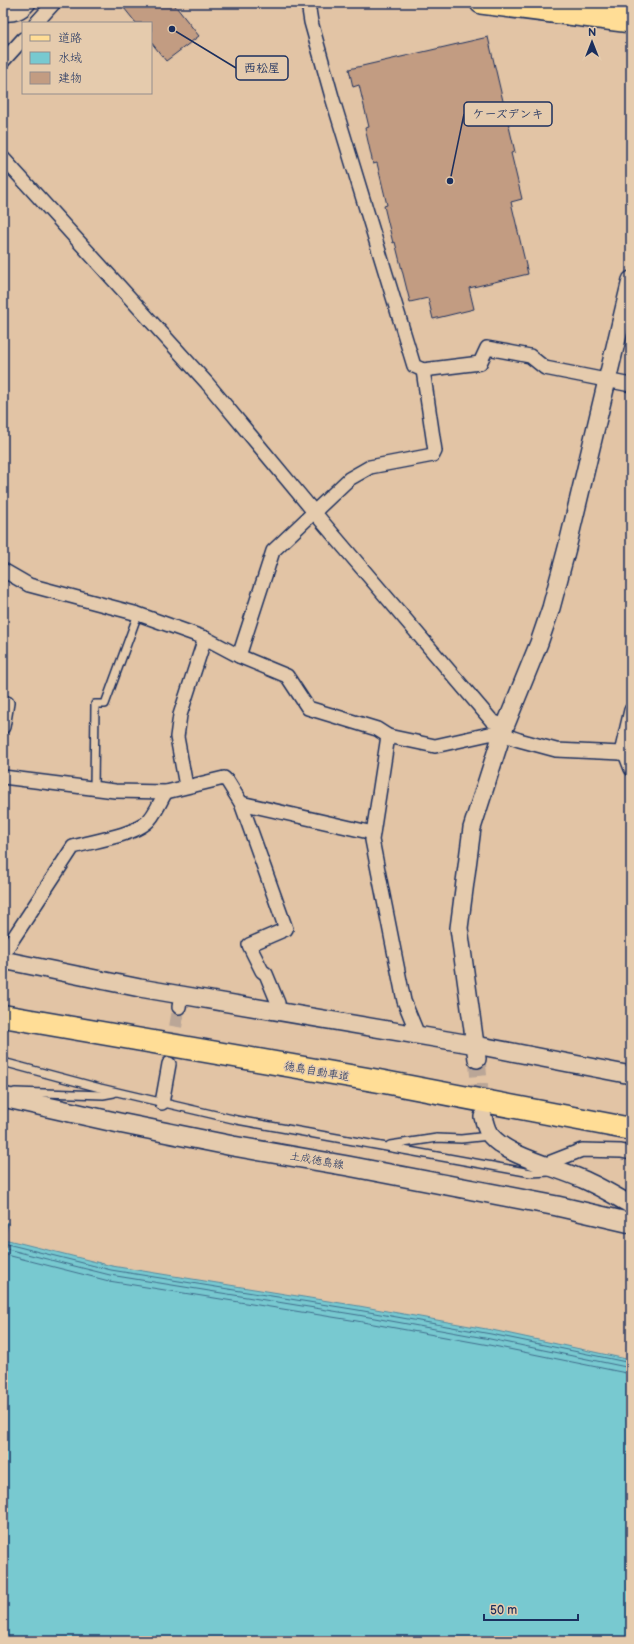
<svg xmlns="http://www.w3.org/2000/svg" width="634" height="1644" font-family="'Balsamiq Sans','Klee One',sans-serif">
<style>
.water{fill:#78c9d0;stroke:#538ba2}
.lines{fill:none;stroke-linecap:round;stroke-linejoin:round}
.shore{stroke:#406d8c;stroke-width:1}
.building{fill:#c29c82;stroke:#1b2f5e}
.minor-tunnel{stroke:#baa697;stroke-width:13;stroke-dasharray:13 6;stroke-linecap:butt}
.tertiary-tunnel{stroke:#baa697;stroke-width:17;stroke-dasharray:17 8;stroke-linecap:butt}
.service-casing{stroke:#1b2f5e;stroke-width:10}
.minor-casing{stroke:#1b2f5e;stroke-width:16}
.tertiary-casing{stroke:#1b2f5e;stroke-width:20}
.secondary-casing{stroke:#1b2f5e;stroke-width:22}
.primary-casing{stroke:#1b2f5e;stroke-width:24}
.motorway-casing{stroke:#1b2f5e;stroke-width:25}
.service{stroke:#e5cbad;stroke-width:7}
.minor{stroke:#e5cbad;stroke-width:13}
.tertiary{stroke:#e5cbad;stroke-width:17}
.secondary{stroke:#e5cbad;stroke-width:19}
.primary{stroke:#ffdd96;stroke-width:21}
.motorway{stroke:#ffdd96;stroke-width:22}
.labels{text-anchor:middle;stroke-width:3;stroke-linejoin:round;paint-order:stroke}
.street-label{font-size:11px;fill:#1b2f5e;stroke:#e5cbad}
.leader{fill:none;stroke:#1b2f5e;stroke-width:1.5}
.callout-dot{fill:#1b2f5e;stroke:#e5cbad;stroke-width:1.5}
.callout{fill:#e5cbad;stroke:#1b2f5e;stroke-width:1.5}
.callout-label{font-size:12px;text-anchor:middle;font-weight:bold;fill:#1b2f5e}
</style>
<rect width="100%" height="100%" fill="#e2c4a5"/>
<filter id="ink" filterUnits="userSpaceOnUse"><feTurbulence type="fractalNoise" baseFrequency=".025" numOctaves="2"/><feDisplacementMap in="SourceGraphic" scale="8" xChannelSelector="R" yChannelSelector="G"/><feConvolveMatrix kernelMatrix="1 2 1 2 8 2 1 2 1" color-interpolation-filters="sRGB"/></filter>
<g filter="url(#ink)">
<path class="water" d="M3,1221L8,1223L4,1239L112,1266L359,1306L492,1330L631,1360V1641H3Z"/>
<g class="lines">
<g class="shore">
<path d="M3,1243L111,1270L358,1310L491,1334L631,1363"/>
<path d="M3,1248L110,1275L358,1315L490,1339L631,1368"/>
<path d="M3,1254L109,1281L357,1321L489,1345L631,1374"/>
</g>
</g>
<g class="building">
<path d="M120,3H173L199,36L166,61L151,42V23H136Z"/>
<path d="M488,37L515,152L511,153L522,199L511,202L528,274L469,288L474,309L433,319L428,298L410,302L395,242L393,243L384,206L387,205L377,163L373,164L365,128L369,127L359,85L353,87L349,69Z"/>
</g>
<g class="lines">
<path class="minor-tunnel" d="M169,1064L179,1007"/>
<path class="tertiary-tunnel" d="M477,1059L482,1113"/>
<defs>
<g id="service">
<path d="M94,789L95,704H105L138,614"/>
<path d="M3,1062L100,1088L237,1120L531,1173L549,1172"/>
<path d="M15,1092L103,1095L114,1093"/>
<path d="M390,1145L437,1138L461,1139L489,1136"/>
</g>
<g id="minor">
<path d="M308,3L311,22L332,97L414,366L423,370L480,363L487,348L530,356L545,368L631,385"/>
<path d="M36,23L54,3"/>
<path d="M3,61L23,39"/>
<path d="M3,158L207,383L314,512L492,721L505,726"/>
<path d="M3,570L29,585L138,614L205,638L239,656L287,676L308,708L377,729L388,736L435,746L489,734H502L519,740L556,750L621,753L626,756L631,769"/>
<path d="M239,656L273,551L349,479L370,467L433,455L435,451L423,370"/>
<path d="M3,702L7,703L3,727"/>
<path d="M388,736L372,840L404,1001L418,1035"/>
<path d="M621,753L631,710"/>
<path d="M3,777L115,791L166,792L224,778L228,782L241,803L286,929L249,945L262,971L266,974L278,1003V1011"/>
<path d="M186,786L177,737L180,715L205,638"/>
<path d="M241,803L373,833"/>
<path d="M3,954L73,847C93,841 130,836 146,823C155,816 160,801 166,792"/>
<path d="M179,1007L181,995"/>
<path d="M162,1103L169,1064"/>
<path d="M546,1164L582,1150L621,1151L631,1153"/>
</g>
<g id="tertiary">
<path d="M3,12C14,13 20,11 27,3"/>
<path d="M3,960L140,988L476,1045L631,1075"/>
<path d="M477,1059L459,928L472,828L502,734L539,643L551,608L567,548L631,280"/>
<path d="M483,1117C485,1123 486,1131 491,1136C509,1157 556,1167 582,1179C599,1186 615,1196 631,1205"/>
</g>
<path id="secondary" d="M3,1097L119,1123L233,1146L348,1166L557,1206L631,1223"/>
<g id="primary">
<path d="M481,3L631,22"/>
<path d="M607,3L631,6"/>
</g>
<path id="motorway" d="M3,1016L379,1081L631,1129"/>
</defs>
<use href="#service" class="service-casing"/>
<use href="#minor" class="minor-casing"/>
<use href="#tertiary" class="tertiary-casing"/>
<use href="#secondary" class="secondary-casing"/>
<use href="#primary" class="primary-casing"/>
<use href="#motorway" class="motorway-casing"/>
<use href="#service" class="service"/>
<use href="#minor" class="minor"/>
<use href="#tertiary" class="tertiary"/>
<use href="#secondary" class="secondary"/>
<use href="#primary" class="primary"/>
<use href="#motorway" class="motorway"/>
</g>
</g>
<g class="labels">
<g class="street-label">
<text transform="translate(317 1071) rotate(10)" y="4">徳島自動車道</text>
<text transform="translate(317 1160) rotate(10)" y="4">土成徳島線</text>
</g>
</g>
<path class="leader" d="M172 29L236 68M450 181L464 114"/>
<g class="callout-dot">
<circle cx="172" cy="29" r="4"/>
<circle cx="450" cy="181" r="4"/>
</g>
<g class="callout">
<rect x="236" y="56" width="52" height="24" rx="4"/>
<rect x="464" y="102" width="88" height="24" rx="4"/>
</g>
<g class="callout-label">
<text x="262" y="72">西松屋</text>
<text x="508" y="118">ケーズデンキ</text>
</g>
<rect width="634" height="1644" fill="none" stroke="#e5cbad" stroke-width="16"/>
<rect x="8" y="8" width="618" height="1628" fill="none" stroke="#1b2f5e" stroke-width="1.5" filter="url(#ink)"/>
<rect x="22" y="22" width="130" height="72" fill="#e5cbad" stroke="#948d8d"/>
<rect x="30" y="35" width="20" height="6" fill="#ffdd96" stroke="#948d8d"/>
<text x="58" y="42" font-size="12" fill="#1b2f5e">道路</text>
<rect x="30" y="52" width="20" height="12" fill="#78c9d0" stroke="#948d8d"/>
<text x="58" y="62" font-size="12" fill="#1b2f5e">水域</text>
<rect x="30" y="72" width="20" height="12" fill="#c29c82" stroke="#948d8d"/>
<text x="58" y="82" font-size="12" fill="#1b2f5e">建物</text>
<g transform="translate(592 42)" stroke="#e5cbad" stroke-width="3" paint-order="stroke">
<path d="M0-3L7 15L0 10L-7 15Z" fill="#1b2f5e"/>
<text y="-6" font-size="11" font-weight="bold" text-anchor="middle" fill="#1b2f5e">N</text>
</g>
<path d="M484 1614v6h94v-6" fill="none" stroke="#1b2f5e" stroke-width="2"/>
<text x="490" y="1614" font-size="12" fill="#1b2f5e" stroke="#e5cbad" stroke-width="3" paint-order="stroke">50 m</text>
</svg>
